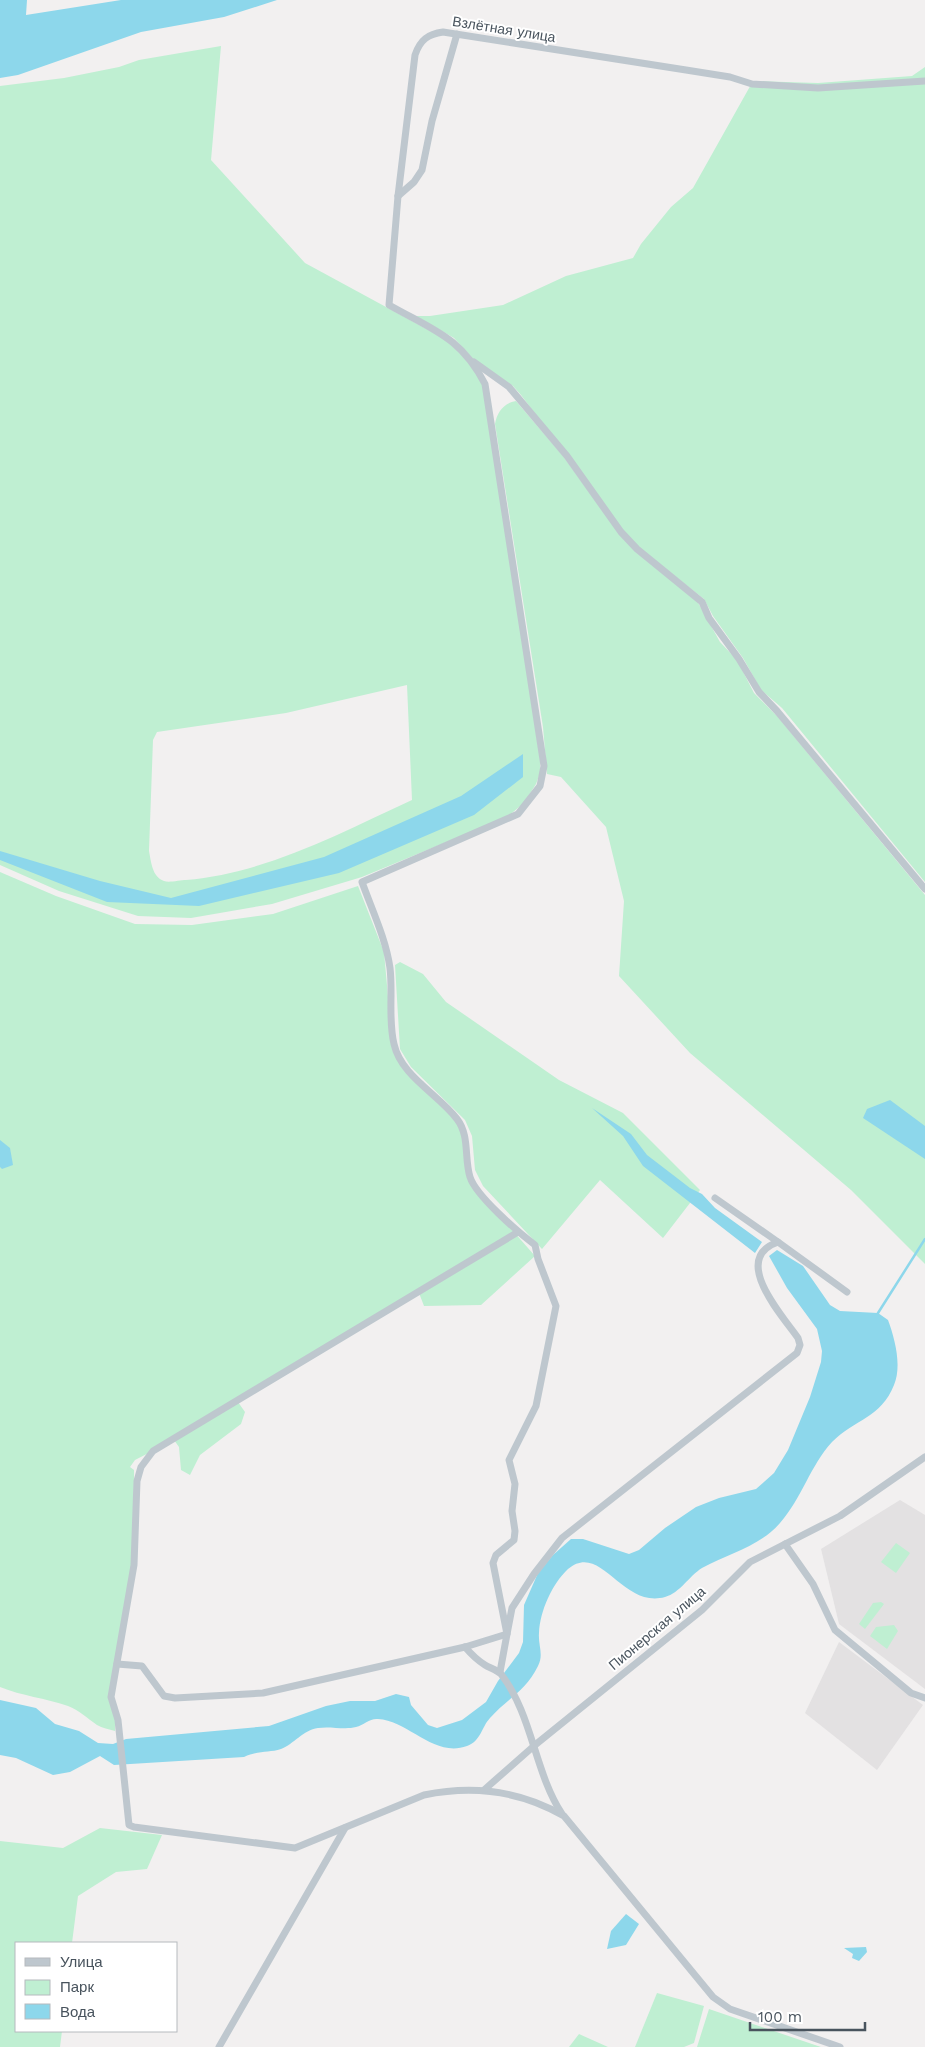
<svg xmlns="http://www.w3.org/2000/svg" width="925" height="2047" font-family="'Work Sans',sans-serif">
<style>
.education{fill:#e3e1e2}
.green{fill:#bfefd2;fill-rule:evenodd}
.water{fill:#8dd7eb}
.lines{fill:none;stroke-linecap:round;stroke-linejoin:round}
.stream{stroke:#8dd7eb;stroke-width:2.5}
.street{stroke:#bec7ce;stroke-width:7}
.labels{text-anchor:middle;stroke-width:4;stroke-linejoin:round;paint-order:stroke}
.street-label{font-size:14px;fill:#48535d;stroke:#fff}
</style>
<rect width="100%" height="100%" fill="#f2f0f0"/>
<g class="education">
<path d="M900,1500L925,1515V1689L839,1624L821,1549Z"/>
<path d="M839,1642L923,1705L877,1770L805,1713Z"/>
</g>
<g class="green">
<path d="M221,46L211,160L305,263L445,339L471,364L483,385L540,759V773L536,784L524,803L507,817L362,877L272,904L191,918L138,916L59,891L0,865V86L64,78L119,67L139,60ZM407,685L412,800C340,833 267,873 186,880C180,880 169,883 164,881C152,877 151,861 149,851L153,740L157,732L286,713Z"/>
<path d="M925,67V882L782,708L761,690L743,658L713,616L704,599L639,548L623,530L521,395L513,386L475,361L454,338L416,316H430L503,305L566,276L633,258L641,244L671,207L693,188L753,81L818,83L912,76Z"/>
<path d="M516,401L563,456L618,532L696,599L720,642L737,660L754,693L777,716L925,895V1264L851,1190L690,1053L619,976L624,901L606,827L561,777L547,774L543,727L495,424C497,412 504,403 516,401Z"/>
<path d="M0,872L56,896L135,924L192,925L273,914L358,886L384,952L393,1052L458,1121L463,1135L468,1180L535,1256L481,1305L424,1306L419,1293L238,1402L245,1412L241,1424L200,1455L190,1475L181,1470L179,1447L174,1440L135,1460L130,1467L134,1470V1477L133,1557L109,1698L115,1710V1731C109,1729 102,1728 97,1725C87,1718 79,1710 68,1706C45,1698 22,1696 0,1687Z"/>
<path d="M400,962L423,974L446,1002L559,1080L623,1113L700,1190L663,1238L600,1180L542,1249L483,1186L475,1170L472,1136L465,1120L411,1067L400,1049L395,965Z"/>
<path d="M896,1543L910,1553L896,1573L881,1562Z"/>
<path d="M881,1602L884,1604L865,1629L859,1624L873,1603Z"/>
<path d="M894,1625L898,1631L887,1649L870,1636L876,1627Z"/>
<path d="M100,1828L162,1835L147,1869L116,1872L78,1896L72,1943H16V2031H62L60,2047H0V1841L63,1848Z"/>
<path d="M657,1993L704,2006L694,2043L684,2047H635Z"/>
<path d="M709,2009L812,2044L821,2047H697Z"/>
<path d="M579,2034L608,2047H569Z"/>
</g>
<g class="water">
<path d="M0,0H27L26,15L121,0H277L224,17L141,32L18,75L0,78Z"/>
<path d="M523,754V777L474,815L339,873L199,906L107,902L0,860V851L100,881L171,898L324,857L461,796Z"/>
<path d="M890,1100L925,1126V1159L863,1118L867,1109Z"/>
<path d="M592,1108L631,1134L647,1155L690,1188L702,1194L715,1208L762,1242L755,1253L643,1166L623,1136Z"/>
<path d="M0,1140L10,1148L13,1165L2,1169L0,1167Z"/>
<path d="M777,1250L803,1266L830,1305L840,1311L878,1313L888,1320C895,1339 902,1366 894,1385C881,1418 855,1419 832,1442C810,1466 802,1498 780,1523C759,1547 729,1553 702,1568C689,1576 680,1593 665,1597C622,1609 601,1541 568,1569C552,1584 540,1611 539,1633C538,1646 544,1654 538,1666C526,1691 508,1698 490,1718C481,1728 481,1741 467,1746C434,1758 409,1721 378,1719C370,1718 364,1725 356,1727C345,1730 330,1726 318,1728C303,1730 294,1744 281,1749C269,1753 259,1750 244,1757L114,1765L100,1756L70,1772L53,1775L16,1758L0,1755V1700L36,1708L55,1724L79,1731L98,1743L113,1744L126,1739L269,1726L326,1706L350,1701H375L396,1694L409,1697L411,1705L428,1725L437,1728L462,1720L486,1702L498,1681L519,1653L523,1642L524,1605L538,1573L553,1555L571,1539H583L629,1554L639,1550L665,1528L696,1507L719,1498L756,1489L774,1473L788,1450L810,1397L821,1362L822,1351L817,1329L787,1288L769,1256Z"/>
<path d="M626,1914L639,1924L626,1945L607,1949L611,1931Z"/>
<path d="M866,1947L867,1952L859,1961L852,1958L853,1954L844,1948Z"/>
</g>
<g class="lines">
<path class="stream" d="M878,1313L925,1239"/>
<g class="street">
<path d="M398,196L414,182L422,170L432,121L457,34"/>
<path d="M474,362L509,387L567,456L621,532L637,549L702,602L709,618L739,659L759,692L777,711L925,889"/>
<path d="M715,1198L778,1242"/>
<path d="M518,1232L153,1451L141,1467L137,1481L134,1565L111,1697L118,1720L129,1825L134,1827L295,1848L424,1795C473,1785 521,1791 564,1816L713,1997L730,2009L840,2047"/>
<path d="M785,1544L813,1584L835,1630L911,1693L925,1698"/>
<path d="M465,1647C471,1654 477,1660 485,1665C490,1668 497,1670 501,1674C533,1716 534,1771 562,1814"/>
<path d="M117,1664L142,1666L164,1696L175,1698L263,1693L465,1647L507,1634L512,1608L534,1574L562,1538L797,1353L800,1345L798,1338C782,1315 730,1259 778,1242L847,1292"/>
<path d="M500,1672L507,1634L493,1563L496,1555L514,1540L515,1531L512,1511L515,1484L509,1460L536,1406L556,1306L538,1259L535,1245C519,1233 476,1196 470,1177C464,1158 470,1136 457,1119C438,1094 401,1076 394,1044C388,1020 393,993 390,968C386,939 372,910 362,882L518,814L540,786L544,766L485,384C461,337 433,330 389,305L398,196L415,55C420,40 428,34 443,32L686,70L730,77L752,84L818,88L925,81"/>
<path d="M484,1790L535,1745L702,1610L750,1562L840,1516L925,1457"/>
<path d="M219,2047L345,1828"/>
</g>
</g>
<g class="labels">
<g class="street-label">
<text transform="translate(504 29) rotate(9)" y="5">Взлётная улица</text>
<text transform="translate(657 1628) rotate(-40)" y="5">Пионерская улица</text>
</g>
</g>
<rect x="15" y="1942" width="162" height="90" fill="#ffffff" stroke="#b6babe"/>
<rect x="25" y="1958" width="25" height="8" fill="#bec7ce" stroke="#b6babe"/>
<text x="60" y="1967" font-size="15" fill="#48535d">Улица</text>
<rect x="25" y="1980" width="25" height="15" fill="#bfefd2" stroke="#b6babe"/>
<text x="60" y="1992" font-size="15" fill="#48535d">Парк</text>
<rect x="25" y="2004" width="25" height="15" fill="#8dd7eb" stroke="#b6babe"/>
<text x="60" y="2017" font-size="15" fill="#48535d">Вода</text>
<path d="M750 2022v8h115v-8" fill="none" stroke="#48535d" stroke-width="2.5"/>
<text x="758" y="2022" font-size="15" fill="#48535d" stroke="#ffffff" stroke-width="4" paint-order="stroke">100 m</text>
</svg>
